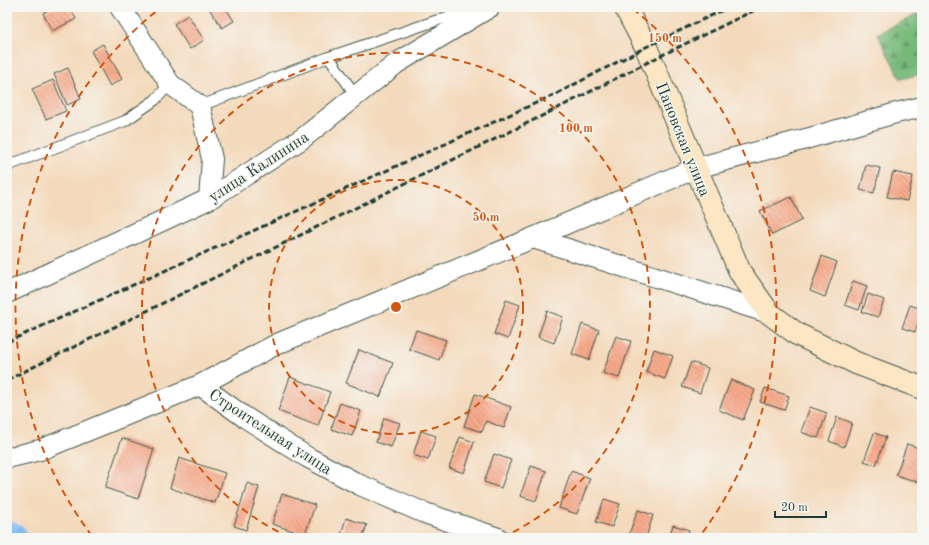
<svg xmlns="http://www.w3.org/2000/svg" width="929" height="545" font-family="'Old Standard TT',serif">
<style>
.forest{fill:url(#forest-firs);stroke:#4c7b57}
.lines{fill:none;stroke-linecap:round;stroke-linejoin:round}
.river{stroke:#84bcf4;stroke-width:30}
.building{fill:url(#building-back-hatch)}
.service-casing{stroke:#3f5548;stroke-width:12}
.minor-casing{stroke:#3f5548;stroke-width:22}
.secondary-casing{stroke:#3f5548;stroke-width:24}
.service{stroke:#fff;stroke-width:10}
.minor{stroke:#fff;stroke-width:20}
.secondary{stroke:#fce6c4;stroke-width:22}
.rail{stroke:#1f3d34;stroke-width:3;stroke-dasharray:6 3;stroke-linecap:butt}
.ring{fill:none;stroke:#d45610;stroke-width:2;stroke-dasharray:7 5}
.labels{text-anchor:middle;stroke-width:3;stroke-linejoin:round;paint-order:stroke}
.street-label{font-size:16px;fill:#1f3d34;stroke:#f6f6f2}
.centre{fill:#d45610;stroke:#f6f6f2;stroke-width:2}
.ring-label{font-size:12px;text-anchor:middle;font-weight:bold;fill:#d45610;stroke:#f6f6f2;stroke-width:3;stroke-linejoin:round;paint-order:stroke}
</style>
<defs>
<pattern id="forest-firs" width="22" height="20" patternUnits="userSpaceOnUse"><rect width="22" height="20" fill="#78b97a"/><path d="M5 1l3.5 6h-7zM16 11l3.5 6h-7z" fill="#629865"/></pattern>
<pattern id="building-back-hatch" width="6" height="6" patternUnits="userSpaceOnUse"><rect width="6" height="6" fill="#f8aa8b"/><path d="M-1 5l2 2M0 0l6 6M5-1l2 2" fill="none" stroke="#c88c72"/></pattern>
</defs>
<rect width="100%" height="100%" fill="#f6f6f2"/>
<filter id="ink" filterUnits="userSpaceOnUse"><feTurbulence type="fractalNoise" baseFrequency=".025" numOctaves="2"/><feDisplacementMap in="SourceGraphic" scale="8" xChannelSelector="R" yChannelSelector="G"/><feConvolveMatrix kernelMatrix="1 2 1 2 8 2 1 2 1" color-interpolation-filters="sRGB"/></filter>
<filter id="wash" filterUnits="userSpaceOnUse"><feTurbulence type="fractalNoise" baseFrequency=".012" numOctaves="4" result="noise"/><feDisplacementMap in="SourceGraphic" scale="16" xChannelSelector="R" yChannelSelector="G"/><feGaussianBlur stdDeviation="0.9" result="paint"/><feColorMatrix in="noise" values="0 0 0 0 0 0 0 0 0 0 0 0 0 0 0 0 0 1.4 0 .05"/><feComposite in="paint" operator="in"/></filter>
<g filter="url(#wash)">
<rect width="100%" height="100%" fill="#f4dabc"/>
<path class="forest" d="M922,12V74L901,79L877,34Z"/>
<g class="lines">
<path class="river" d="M7,535L13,538"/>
</g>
<g id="blocks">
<g class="building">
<path d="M54,7H70L76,19L52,31L43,13Z"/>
<path d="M208,7H225L234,21L222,28Z"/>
<path d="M188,15L204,40L190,49L174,24Z"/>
<path d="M103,44L122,79L110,86L91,51Z"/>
<path d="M68,68L81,99L67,105L54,74Z"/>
<path d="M53,80L66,111L46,119L32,89Z"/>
<path d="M866,165L880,168L874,193L860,190Z"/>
<path d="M893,172L913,176L907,201L887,197Z"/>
<path d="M791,197L802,220L772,235L760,211Z"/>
<path d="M822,256L837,262L825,297L810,291Z"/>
<path d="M853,281L867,286L859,310L845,305Z"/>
<path d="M868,294L884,300L878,317L862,312Z"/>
<path d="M506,300L520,305L508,339L494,334Z"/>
<path d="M910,305L922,309V312L915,332L902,328Z"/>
<path d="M547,311L563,317L554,343L538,337Z"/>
<path d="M582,324L599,330L589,360L572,354Z"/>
<path d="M416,330L446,340L439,360L409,349Z"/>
<path d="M616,336L631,341L619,378L603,373Z"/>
<path d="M654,349L673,356L665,379L646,372Z"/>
<path d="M359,350L393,363L380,397L346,383Z"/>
<path d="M691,362L708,368L700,393L682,387Z"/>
<path d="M290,377L330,392L318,426L278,411Z"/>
<path d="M731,380L755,390L743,420L719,410Z"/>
<path d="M765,388L789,396L784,410L760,402Z"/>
<path d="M475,394L511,407L504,428L486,421L482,432L464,426Z"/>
<path d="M340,403L361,411L352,436L331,429Z"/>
<path d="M810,407L827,413L818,438L801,432Z"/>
<path d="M837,417L852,423L844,447L829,441Z"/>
<path d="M384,418L400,423L391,447L376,442Z"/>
<path d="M421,431L436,436L428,460L413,455Z"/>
<path d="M874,433L886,437L876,465L864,461Z"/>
<path d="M460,437L474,442L464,473L449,468Z"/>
<path d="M122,438L154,449L138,499L105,488Z"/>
<path d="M907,444L922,449V471L918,482L896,475Z"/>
<path d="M494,454L511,460L501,488L484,482Z"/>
<path d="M179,458L225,473L215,503L170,488Z"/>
<path d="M531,466L546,471L536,501L520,496Z"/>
<path d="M571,471L590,478L577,514L559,508Z"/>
<path d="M247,483L259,487L246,530L234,526Z"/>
<path d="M282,494L315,505L305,535L272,524Z"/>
<path d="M604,499L620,504L612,527L596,522Z"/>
<path d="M638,510L653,515L646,538H640L629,534Z"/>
<path d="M346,518L367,525L362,538H340Z"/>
<path d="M673,525L689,530L687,538H669Z"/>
</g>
</g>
</g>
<g filter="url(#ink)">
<use href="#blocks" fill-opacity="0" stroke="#3f5548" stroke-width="1"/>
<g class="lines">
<defs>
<g id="service">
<path d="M329,57L356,96"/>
<path d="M200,106L329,57L447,17L470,14"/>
<path d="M7,166L125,121L155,100L170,84"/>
</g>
<g id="minor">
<path d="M120,7L170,84L200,106L212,159L209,199"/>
<path d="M533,238L769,313"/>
<path d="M7,293L209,199L303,138L397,63L490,7"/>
<path d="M200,385L243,416L307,457L360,485L422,512L498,538"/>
<path d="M7,458L40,450L200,385L277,344L533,238L696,168L806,139L896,113L922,107"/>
</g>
<path id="secondary" d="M625,7L646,47L696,168L740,272L769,313L797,334L856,363L922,388"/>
</defs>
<use href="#service" class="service-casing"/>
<use href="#minor" class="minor-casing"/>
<use href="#secondary" class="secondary-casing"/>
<use href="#service" class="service"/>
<use href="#minor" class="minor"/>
<use href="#secondary" class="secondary"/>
<g class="rail">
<path d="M7,342L558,93L646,47L729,7"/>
<path d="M7,380L564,105L652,60L761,7"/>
</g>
</g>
</g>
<g class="ring">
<circle cx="396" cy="307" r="127"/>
<path d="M289 537A254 254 0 1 1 503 537"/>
<path d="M92 536A381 381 0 0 1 159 9M633 9A381 381 0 0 1 700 536"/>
</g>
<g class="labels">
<g class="street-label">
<text transform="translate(684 139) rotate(68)" y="6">Пановская улица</text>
<text transform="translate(258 166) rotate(-33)" y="6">улица Калинина</text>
<text transform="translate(271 431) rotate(33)" y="6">Строительная улица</text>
</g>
</g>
<circle cx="396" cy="307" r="6" class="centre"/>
<g class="ring-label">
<text x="665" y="42">150 m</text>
<text x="576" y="132">100 m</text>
<text x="486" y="221">50 m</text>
</g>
<rect width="929" height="545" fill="none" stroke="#f6f6f2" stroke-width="24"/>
<path d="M775 511v6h51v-6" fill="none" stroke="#1f3d34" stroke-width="2"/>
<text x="781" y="511" font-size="12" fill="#1f3d34" stroke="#f6f6f2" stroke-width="3" paint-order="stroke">20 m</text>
</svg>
